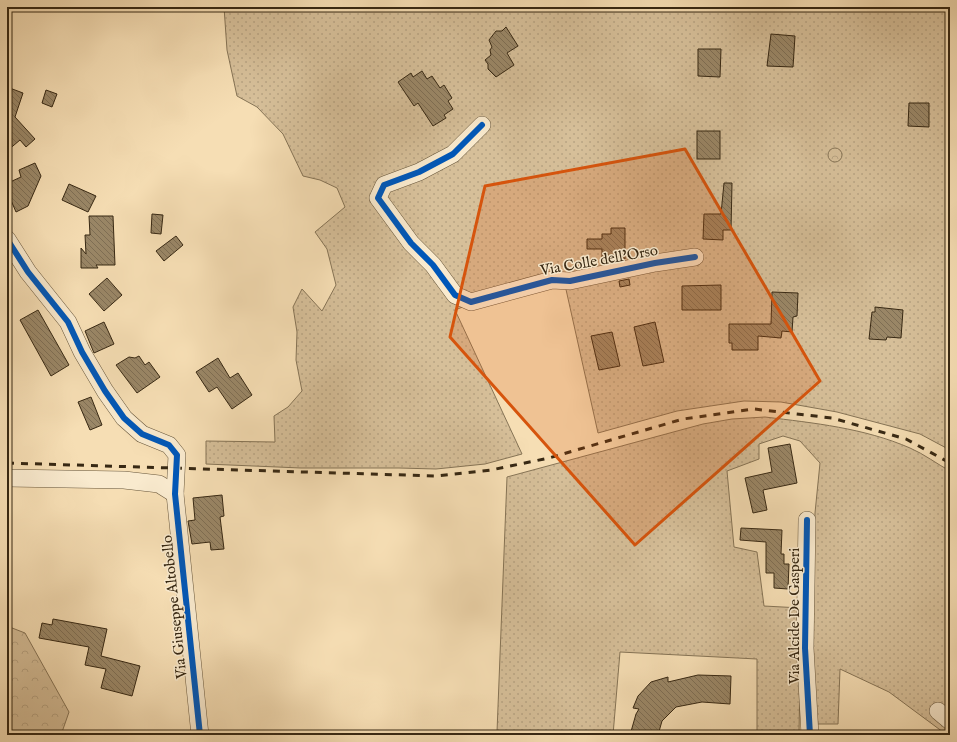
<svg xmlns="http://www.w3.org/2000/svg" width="957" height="742" font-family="'IM FELL English',serif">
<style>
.grass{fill:url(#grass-dots);stroke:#867456}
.forest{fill:url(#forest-crowns);stroke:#867456}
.building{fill:url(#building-back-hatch);stroke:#372813}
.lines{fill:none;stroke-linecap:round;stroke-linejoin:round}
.minor-casing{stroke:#67563b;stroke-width:18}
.minor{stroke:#f9eace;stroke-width:17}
.rail{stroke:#372813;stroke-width:3;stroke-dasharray:7 7;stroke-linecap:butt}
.cycleway-casing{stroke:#f9eace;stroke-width:8}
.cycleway{stroke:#0057b8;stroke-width:6}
.marked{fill:#d6540d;fill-opacity:0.2;stroke:#d6540d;stroke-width:3;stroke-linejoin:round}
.labels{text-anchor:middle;stroke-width:3;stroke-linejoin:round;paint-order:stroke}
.street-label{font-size:15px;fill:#372813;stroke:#f9eace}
</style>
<defs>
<pattern id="grass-dots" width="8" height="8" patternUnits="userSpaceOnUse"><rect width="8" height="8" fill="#d6bf99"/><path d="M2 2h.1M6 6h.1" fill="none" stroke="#b8a483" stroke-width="1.8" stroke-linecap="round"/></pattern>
<pattern id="forest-crowns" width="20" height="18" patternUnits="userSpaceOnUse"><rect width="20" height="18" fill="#d6bf99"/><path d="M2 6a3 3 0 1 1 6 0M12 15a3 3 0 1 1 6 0" fill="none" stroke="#b8a483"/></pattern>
<pattern id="building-back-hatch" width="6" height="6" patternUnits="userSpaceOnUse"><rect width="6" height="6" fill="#9a8767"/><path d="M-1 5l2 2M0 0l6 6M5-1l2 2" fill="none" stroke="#7e6e54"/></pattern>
</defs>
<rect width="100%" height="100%" fill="#f6deb4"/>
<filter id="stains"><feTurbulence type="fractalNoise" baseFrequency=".005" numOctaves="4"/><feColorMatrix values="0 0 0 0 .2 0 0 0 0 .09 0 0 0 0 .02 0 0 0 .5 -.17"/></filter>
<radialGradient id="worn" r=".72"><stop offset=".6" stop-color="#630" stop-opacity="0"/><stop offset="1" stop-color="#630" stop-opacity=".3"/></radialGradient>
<g class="grass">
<path d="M224,7H950V450L920,434L837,412L781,402L744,401L677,411L598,433L563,276L532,280L455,310L522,454L485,464L436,469L399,468H301L206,464V441L275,442L274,416L288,407L302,391L296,360L297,332L293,307L302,289L322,311L336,285L327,249L315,232L345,207L337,188L320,180L303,176L283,134L257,107L237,96L227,50Z"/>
<path d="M765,417C814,423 864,428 910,448C924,454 937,464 950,471V735H947L889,692L840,669L838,724H817L811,658L815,513L820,463L800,441L783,436L759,444V459L727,471L734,547L757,552L764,606L801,608L799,735H757V659L620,652L613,735H526L497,732L507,477L703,424L732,419Z"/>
</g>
<g class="forest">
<circle cx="835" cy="155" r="7"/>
<path d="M7,626L25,633L69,712L61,735H7Z"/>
</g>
<g class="building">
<path d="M506,27L518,46L507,53L514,65L496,77L488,69V64L485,60L491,55L490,50L492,47L489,40L496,31H502Z"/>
<path d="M771,34L795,36L793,67L767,66Z"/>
<path d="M698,49H721L720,77L698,76Z"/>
<path d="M422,71L427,79L432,76L440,88L444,85L452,98L448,101L453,109L444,115L446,118L433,126L418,103L414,106L398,82L411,73L413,77Z"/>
<path d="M7,87L23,93L15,117L35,139L26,147L20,140L7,151Z"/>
<path d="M46,90L57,94L52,107L42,103Z"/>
<path d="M909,103H929V127L908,126Z"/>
<rect x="697" y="131" width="23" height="28"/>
<path d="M35,163L41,176L28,206L16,212L7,191L11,186L10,182L21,177L19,170Z"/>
<path d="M724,183H732L731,230H723V240L703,239L704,214H721Z"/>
<path d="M69,184L96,196L88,212L62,200Z"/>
<path d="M152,214L163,215L161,234L151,233Z"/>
<path d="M89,216H113L115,265H96L98,268H81V248L86,254L85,235H90Z"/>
<path d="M611,228H625V259L602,264V249H587V239H602V234H611Z"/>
<path d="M176,236L183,245L164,261L156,251Z"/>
<path d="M107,278L122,295L104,311L89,294Z"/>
<path d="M629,279L630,285L620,287L619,281Z"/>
<path d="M721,285V310H682V286Z"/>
<path d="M772,292L798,293L797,316L793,317L792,332L782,331L781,338L758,336V350H732V343H729V324H771Z"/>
<path d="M875,307L903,310L901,338L887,337L886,340L869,339L872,312H875Z"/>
<path d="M38,310L69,365L51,376L20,320Z"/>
<path d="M104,322L114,344L94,353L85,331Z"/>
<path d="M655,322L664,362L643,366L634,327Z"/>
<path d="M612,332L620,366L599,370L591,336Z"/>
<path d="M139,356L145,365L149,362L160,377L137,393L116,365L129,357L135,358Z"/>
<path d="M218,358L230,378L238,373L252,395L232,409L217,387L209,392L196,372Z"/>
<path d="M91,397L102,425L90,430L78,402Z"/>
<path d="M790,444L797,483L763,490L767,510L753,513L745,478L772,472L768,448Z"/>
<path d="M222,495L224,516L220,517L224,549L211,550L210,542L192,544L188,521L195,520L193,498Z"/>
<path d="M741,528L782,530L781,554H784V564H789L788,589L774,588V573H766V542L740,540Z"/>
<path d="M53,619L107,629L101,656L140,666L132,696L101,688L106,669L85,665L89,647L39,638L42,623L52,625Z"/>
<path d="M698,675L731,676L730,704L702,702L676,707L662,721L658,735H630L636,714L639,709L633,708L638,696L651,682L668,677V682Z"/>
</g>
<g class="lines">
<defs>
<g id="minor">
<path d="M482,125L453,154L419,172L384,185L378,198L411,243L433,265L455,295L471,302L552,280L570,281L655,263L695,257"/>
<path d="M7,239L28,272L68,322L82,352L105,391L124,418L142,434L169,445L177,455L175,494L200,735"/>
<path d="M7,478L124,480L159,484L175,494"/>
<path d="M807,520L805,648L810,735"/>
<path d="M938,711L950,721"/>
</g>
</defs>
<use href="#minor" class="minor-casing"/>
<use href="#minor" class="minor"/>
<path class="rail" d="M7,463L437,476L491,470L549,458L683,419L754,409L832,418L906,439L950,463"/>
<defs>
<g id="cycleway">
<path d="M482,125L453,154L419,172L384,185L378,198L411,243L433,265L455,295L471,302L552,280L570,281L655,263L695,257"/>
<path d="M7,239L28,272L68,322L82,352L105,391L124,418L142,434L169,445L177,455L175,494L200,735"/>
<path d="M807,520L805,648L810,735"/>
</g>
</defs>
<use href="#cycleway" class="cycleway-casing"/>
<use href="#cycleway" class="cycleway"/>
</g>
<path class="marked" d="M685,149L820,381L635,545L450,337L485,186Z"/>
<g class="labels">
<g class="street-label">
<text transform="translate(599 260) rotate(-10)" y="5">Via Colle dell'Orso</text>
<text transform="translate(174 607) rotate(-96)" y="5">Via Giuseppe Altobello</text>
<text transform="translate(794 616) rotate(-90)" y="5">Via Alcide De Gasperi</text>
</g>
</g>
<rect width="957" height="742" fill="none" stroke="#f6deb4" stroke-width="24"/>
<rect x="8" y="8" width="941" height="726" fill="none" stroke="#372813" stroke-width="2"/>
<rect x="12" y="12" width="933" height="718" fill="none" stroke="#372813"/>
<rect width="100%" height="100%" filter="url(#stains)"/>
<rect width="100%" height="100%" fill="url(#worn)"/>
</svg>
